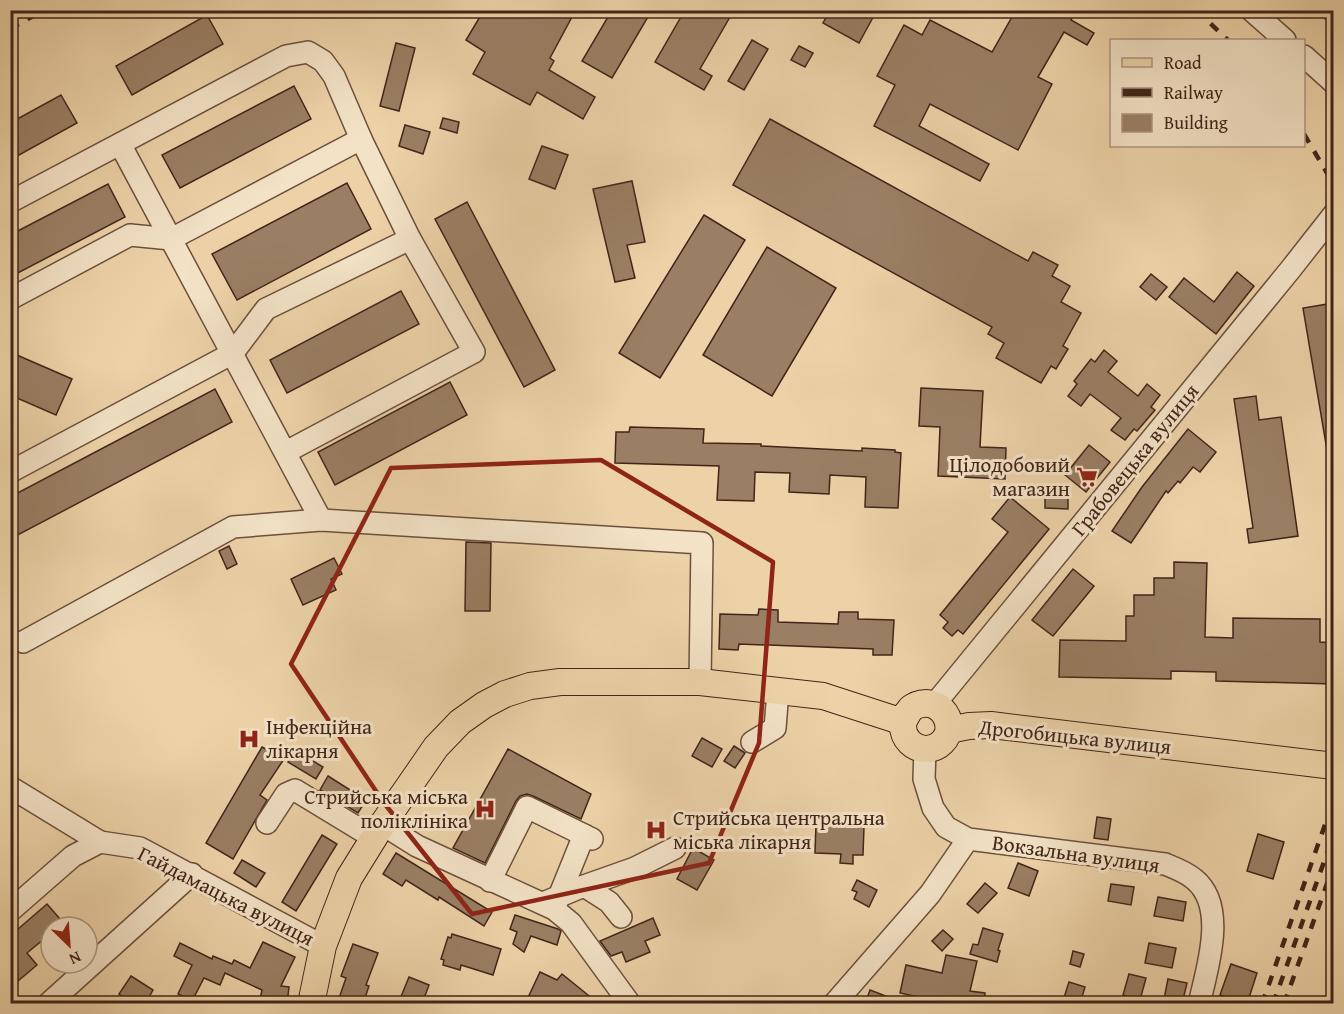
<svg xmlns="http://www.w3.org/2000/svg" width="1344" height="1014" font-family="'Gentium Book Plus',serif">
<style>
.building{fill:#9a7f64;stroke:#41251a;stroke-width:1.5}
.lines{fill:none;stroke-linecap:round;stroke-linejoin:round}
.minor-casing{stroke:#6c503e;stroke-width:24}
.major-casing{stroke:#41251a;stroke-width:28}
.minor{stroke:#f3e2c6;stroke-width:21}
.major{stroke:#edd2a8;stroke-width:26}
.rail{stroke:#41251a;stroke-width:4.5;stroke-dasharray:10 10;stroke-linecap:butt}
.marked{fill:none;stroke:#8f2418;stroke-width:4.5;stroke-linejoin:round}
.labels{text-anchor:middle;stroke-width:6;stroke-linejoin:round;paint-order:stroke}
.street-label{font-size:21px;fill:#41251a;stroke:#f3e2c6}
.poi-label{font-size:21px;fill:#41251a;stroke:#f3e2c6;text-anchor:end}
</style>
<rect width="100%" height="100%" fill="#edd2a8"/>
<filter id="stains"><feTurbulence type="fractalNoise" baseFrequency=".00333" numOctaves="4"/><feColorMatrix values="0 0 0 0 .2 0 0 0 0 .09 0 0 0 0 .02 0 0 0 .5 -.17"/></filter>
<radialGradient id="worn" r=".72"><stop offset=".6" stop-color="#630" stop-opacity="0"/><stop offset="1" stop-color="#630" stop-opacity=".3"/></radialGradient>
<g class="building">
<path d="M484,10H564L573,15L550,58L554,61L549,70L595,97L583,119L537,92L530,105L473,74L485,52L466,40Z"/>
<path d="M612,10H652L612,78L582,61Z"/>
<path d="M685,10H734L700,69L712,76L704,90L655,62Z"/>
<path d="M830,10H877L859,43L823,23Z"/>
<path d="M1016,10H1076L1071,20L1094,33L1087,45L1064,32L1038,77L1052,84L1018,150L930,104L919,126L989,164L980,181L874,126L895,85L877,76L904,25L922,35L930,20L992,52Z"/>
<path d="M207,15L223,44L132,95L116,66Z"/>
<path d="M752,40L768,49L744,90L728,81Z"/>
<path d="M396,43L415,48L399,111L380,106Z"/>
<path d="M799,46L813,53L805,67L791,60Z"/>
<path d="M294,86L311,119L180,188L162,155Z"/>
<path d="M61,95L77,123L10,160V123Z"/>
<path d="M443,118L459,122L457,133L440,128Z"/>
<path d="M770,119L1028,261L1033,252L1058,265L1052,276L1070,286L1061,302L1081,313L1063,346L1068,349L1056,369L1051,366L1041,383L996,358L1004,343L988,334L992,327L733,185Z"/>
<path d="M405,125L430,132L423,154L399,146Z"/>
<path d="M542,146L568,155L555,189L529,179Z"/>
<path d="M632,181L645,242L627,245L635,278L615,282L593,189Z"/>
<path d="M347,183L371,229L237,300L212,254Z"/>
<path d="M108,184L125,217L10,277V235Z"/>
<path d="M467,202L555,370L524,387L435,219Z"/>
<path d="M704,215L745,240L660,378L619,353Z"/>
<path d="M767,247L836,288L772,396L703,355Z"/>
<path d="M1237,272L1254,286L1216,334L1169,297L1184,278L1214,302Z"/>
<path d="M1151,274L1167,287L1156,300L1140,287Z"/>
<path d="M401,291L419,324L287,393L270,360Z"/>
<path d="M1334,303V450H1327L1303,308Z"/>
<path d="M1104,350L1117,361L1108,372L1138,396L1147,384L1160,395L1151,407L1155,410L1137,431L1134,429L1125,440L1111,430L1121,418L1090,394L1081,406L1068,396L1077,384L1074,381L1091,359L1095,362Z"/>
<path d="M10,352L72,379L56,415L10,395Z"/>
<path d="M450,382L467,415L335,485L318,452Z"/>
<path d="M921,388L983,391L980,447L1006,448L1005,479L938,476L940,427L919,426Z"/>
<path d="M215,389L232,422L10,539V497Z"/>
<path d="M1256,396L1259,420L1281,417L1298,536L1249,543L1247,529L1253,528L1234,399Z"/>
<path d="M630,427L704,429L703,443L761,444V446L862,451V448L895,450V452L901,453L898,508L865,507L866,477L830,475L829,494L789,492L790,473L755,472L754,501L717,500L719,466L615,463L616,432H629Z"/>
<path d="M1188,429L1216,452L1200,472L1193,467L1180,483L1178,481L1168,493L1166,491L1131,543L1112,531L1142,487Z"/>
<path d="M1089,445L1110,462L1086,492L1065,475Z"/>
<path d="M1045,491L1068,492V509L1045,508Z"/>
<path d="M1010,497L1049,529L963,634L958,630L952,636L943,628L948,622L940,615L1008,532L992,519Z"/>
<path d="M466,542L491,543L490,611H465Z"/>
<path d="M229,546L237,564L227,569L219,551Z"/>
<path d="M334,558L342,574L331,579L336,590L303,605L291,579Z"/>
<path d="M1174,562L1207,563L1205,637L1233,638V618L1320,619V642L1334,643V684L1216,681V672L1171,671V679L1059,677L1060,640L1126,641V616H1134V595H1154V578H1174Z"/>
<path d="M1073,569L1094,586L1053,636L1032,620Z"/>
<path d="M759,609L778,610V622L838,624L839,612H858V619L894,620L892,655H873V649L739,644L738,650L719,649L720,614L758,615Z"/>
<path d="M702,738L722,749L712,767L692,756Z"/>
<path d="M734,746L745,753L735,768L724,761Z"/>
<path d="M262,747L284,759L260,795L267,800L233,859L206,843Z"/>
<path d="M508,749L591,794L581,819L533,796L527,794L520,796L516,801L485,863L453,848Z"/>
<path d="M295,750L323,767L316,779L288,762Z"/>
<path d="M328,776L366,800L358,813L320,790Z"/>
<path d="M1097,817L1111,819L1108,840L1094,838Z"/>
<path d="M816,824L864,827L863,855H853V864L840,863L841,854L815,853Z"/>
<path d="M1258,834L1284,842L1273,879L1247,871Z"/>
<path d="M322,835L337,844L296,911L282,902Z"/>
<path d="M693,848L714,860L697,890L677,879Z"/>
<path d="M396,853L492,912L484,926L439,897L438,900L406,880L402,886L383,874Z"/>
<path d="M242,860L265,873L256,887L234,873Z"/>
<path d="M1018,863L1038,871L1029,896L1008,888Z"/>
<path d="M857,880L877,890L869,907L854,899L857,892L852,890Z"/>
<path d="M985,883L997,893L978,913L967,904Z"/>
<path d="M1111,884L1134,887L1131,905L1108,901Z"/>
<path d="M1158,897L1186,902L1183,921L1154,916Z"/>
<path d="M47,904L67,927H51V946L44,939L27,953L37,965L18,981L10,972V936Z"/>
<path d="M515,915L558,929L561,931L557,945L531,936L524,952L513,944L517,932L510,929Z"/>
<path d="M653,918L660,935L645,941L650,952L626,962L622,952L611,956L600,941Z"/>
<path d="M983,928L1003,934L998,950L1000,951L997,962L970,954L973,944L978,945Z"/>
<path d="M943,930L953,939L942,951L932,941Z"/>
<path d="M452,934L501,949L493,975L461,965L460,970L443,965L444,960L441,959L448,937L451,938Z"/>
<path d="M263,942L295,957L281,986L289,987L287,1004H259L262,990L225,973L220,985L204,978L192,1001L178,994L192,965L174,956L180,943L212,959L213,956L232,964L234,960L250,968Z"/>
<path d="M1149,943L1176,948L1172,968L1145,963Z"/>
<path d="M353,944L378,953L366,985L369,986L363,1004H337L346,978L341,976Z"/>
<path d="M1073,951L1084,954L1080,967L1070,964Z"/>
<path d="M946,955L977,961L970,991L985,993L984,1004H949L900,993L906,965L942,973Z"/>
<path d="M1231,964L1257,973L1247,1004L1220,995Z"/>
<path d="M540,972L557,980L562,974L599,1004H525Z"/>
<path d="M1129,974L1146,978L1140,1000L1123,995Z"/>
<path d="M131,976L153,990L145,1004H134L119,994Z"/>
<path d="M409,977L429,985L422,1004H398Z"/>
<path d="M1168,979L1187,983L1182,1004H1163Z"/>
<path d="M1069,982L1085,987L1080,1004H1062Z"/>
<path d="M870,990L904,1003V1004H865Z"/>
</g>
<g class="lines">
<defs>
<g id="minor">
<path d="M1251,10L1285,40"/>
<path d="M1332,10L1334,12"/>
<path d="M1304,56L1334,83"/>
<path d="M120,144L321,520"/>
<path d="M10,202L286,56L308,52L323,61L334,76L361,139L410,239L474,352L286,452"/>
<path d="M10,299L130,235L171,239L361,139"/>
<path d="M10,472L233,353L266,309L410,239"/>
<path d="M23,642L233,527L321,520L702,543L700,682"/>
<path d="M934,705L1290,270L1334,214"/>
<path d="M752,742L775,728L778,691"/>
<path d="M925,749L924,779L933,808L946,827L968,839L1165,864C1175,868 1186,872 1194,879C1228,906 1207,969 1199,1004"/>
<path d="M10,787L100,842"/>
<path d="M267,823L286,794L295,790L374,838"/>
<path d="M382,824L417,846L554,909L571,923L630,1004"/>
<path d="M490,881L527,807L592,839"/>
<path d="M584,886L635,868L675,848"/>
<path d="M543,903L584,886L609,902L621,917"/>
<path d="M556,904L584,835"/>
<path d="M10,911L73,856L100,842L140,848L323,946"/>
<path d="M48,1004L192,874"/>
<path d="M834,1004L930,894L968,839"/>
</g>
<g id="major">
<circle cx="926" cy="726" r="23"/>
<path d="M311,1004L323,946L349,878L380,828L436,747L460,722L484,705L505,694L530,686L560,682H700L823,696L903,722L911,708C931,697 948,709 949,730L969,726L991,725L1334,766"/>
</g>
</defs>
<use href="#minor" class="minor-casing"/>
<use href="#major" class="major-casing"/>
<use href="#minor" class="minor"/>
<use href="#major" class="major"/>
<g class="rail">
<path d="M1196,10L1228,40"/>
<path d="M10,29L44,10"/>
<path d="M1304,134L1334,185"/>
<path d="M1262,1004L1334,799"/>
<path d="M1273,1004L1334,834"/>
<path d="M1284,1004L1334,864"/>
</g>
</g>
<path class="marked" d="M601,460L773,562L759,743L709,863L472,914L384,803L291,664L391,468Z"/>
<defs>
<symbol id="supermarket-bare" viewBox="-9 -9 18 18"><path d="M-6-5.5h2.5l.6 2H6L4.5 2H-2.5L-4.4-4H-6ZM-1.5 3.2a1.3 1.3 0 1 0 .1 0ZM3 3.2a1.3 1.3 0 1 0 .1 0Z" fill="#8f2418" stroke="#f3e2c6" stroke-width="2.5" paint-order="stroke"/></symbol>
<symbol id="hospital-bare" viewBox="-9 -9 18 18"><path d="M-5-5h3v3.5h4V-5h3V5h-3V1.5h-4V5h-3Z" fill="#8f2418" stroke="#f3e2c6" stroke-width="2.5" paint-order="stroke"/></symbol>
</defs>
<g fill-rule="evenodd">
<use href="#supermarket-bare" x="1072" y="462" width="30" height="30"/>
<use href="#hospital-bare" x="234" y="724" width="30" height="30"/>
<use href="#hospital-bare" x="470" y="794" width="30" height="30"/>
<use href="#hospital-bare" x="641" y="815" width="30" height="30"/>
</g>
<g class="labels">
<g class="street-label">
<text transform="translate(1135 460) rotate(-51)" y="7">Грабовецька вулиця</text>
<text transform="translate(1075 737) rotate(6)" y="7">Дрогобицька вулиця</text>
<text transform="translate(1076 854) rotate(8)" y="7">Вокзальна вулиця</text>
<text transform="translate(226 896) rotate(27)" y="7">Гайдамацька вулиця</text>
</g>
<g class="poi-label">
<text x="1070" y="472">Цілодобовий<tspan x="1070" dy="24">магазин</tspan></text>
<text x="266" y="734" text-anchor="start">Інфекційна<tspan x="266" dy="24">лікарня</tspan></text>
<text x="468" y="804">Стрийська міська<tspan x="468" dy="24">поліклініка</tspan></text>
<text x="673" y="825" text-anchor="start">Стрийська центральна<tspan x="673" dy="24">міська лікарня</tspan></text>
</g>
</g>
<rect width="1344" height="1014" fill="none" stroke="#edd2a8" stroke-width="36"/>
<rect x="12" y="12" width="1320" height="990" fill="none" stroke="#41251a" stroke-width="3"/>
<rect x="18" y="18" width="1308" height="978" fill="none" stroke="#41251a" stroke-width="1.5"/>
<rect x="1110" y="39" width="195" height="108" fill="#f3e2c6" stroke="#ac9681" stroke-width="1.5"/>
<rect x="1122" y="58" width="30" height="9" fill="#edd2a8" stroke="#ac9681" stroke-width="1.5"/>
<text x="1164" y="69" font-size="18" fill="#41251a">Road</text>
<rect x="1122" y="88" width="30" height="9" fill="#41251a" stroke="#ac9681" stroke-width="1.5"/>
<text x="1164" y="99" font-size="18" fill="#41251a">Railway</text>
<rect x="1122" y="114" width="30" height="18" fill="#9a7f64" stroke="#ac9681" stroke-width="1.5"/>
<text x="1164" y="129" font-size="18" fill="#41251a">Building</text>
<g transform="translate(69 945) rotate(155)"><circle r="28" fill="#f3e2c6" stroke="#ac9681" stroke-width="1.5"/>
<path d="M0-4.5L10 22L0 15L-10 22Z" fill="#8f2418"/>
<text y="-9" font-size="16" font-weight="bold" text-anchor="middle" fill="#41251a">N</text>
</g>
<rect width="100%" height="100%" filter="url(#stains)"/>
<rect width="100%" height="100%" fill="url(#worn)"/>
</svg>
